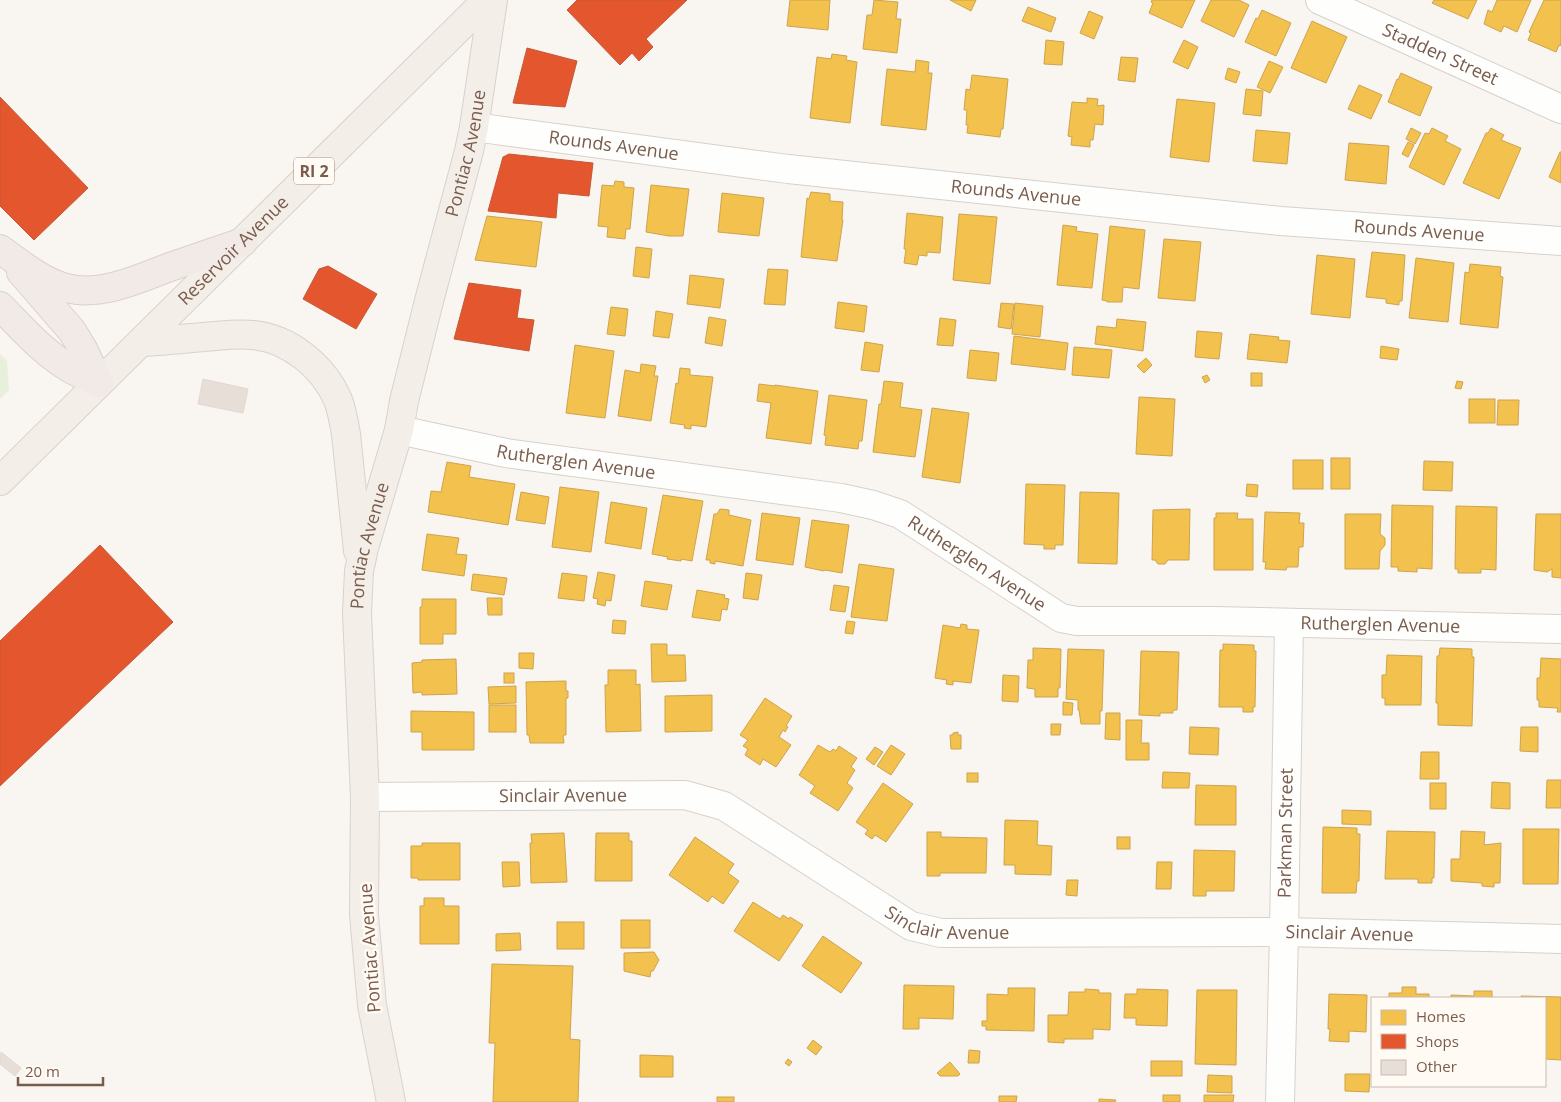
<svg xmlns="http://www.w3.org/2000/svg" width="1561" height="1102" font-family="'Open Sans',sans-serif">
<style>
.green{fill:#e7f0db}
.homes{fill:#f2c14e;stroke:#cea34e}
.shops{fill:#e4572e;stroke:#c45837}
.building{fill:#e6ded7;stroke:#e2d8d2}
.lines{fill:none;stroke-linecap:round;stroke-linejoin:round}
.minor-casing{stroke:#d7d1cb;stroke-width:30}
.major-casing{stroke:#dad1cc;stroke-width:30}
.highway-casing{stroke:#dad1cc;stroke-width:30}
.minor{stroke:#fefefd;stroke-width:28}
.major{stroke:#f3eee8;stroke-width:28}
.highway{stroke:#f2eae7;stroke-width:28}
.labels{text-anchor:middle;stroke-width:5;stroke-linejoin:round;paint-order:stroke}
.shield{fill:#fffaf3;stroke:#a28b7f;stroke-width:1}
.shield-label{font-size:16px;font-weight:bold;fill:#7a5c4d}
.street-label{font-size:18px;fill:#7a5c4d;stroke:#fffaf3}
</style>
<rect width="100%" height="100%" fill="#f9f5f0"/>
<path class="green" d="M0,354L7,361L9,390L0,399Z"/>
<g class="homes">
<path d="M790,0H830L828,30L787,26Z"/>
<path d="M874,0L898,2L896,19H901L897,53L863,49L867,15H872Z"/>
<path d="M950,0H976L971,11Z"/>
<path d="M1152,0H1195L1182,28L1149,13L1153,3L1151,2Z"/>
<path d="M1211,0H1239L1249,5L1234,37L1201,21Z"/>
<path d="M1434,0H1477L1468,19L1432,3Z"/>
<path d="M1497,0H1531L1517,32L1504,26L1501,32L1484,24L1488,10L1492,12Z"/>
<path d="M1544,0H1561V45L1560,46L1559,45L1556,52L1528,40L1531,33L1529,32Z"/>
<path d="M1028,7L1056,18L1051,32L1022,21Z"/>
<path d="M1262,10L1291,23L1276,56L1245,42L1256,18L1258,19Z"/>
<path d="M1089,11L1103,17L1094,39L1080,33Z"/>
<path d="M1312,21L1347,37L1326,83L1291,68Z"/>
<path d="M1046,40L1064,42L1062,65L1044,64Z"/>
<path d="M1184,40L1198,47L1188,69L1173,62Z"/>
<path d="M832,54L847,56L846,60L857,62L850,123L810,118L817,57L831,59Z"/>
<path d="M1121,57L1138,58L1135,82L1118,80Z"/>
<path d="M916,60L929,62L928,73H932L926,130L881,125L887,69L915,72Z"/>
<path d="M1269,61L1283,67L1270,93L1257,87Z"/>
<path d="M1228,68L1240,72L1236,83L1225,79Z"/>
<path d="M1401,73L1432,87L1420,116L1388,102L1397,79L1398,80Z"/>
<path d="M972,75L1008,79L1003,129H1001L1000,137L967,133L968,125H966L967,110H964L966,89L970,90Z"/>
<path d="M1359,85L1382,95L1371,119L1348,109Z"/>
<path d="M1246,89L1263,91L1261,116L1243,114Z"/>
<path d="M1087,98L1098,99L1097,106L1104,105L1103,125L1095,124L1093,140H1090V147L1071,145L1072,137L1068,136L1072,102L1087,103Z"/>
<path d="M1177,99L1215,103L1209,162L1170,157Z"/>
<path d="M1411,128L1421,133L1415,144L1406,139Z"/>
<path d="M1432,128L1448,136L1445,141L1461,149L1444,185L1409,167L1425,133L1429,134Z"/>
<path d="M1491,128L1504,135L1501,140L1521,148L1499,199L1463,183L1486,133H1488Z"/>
<path d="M1256,130L1290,133L1287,164L1253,161Z"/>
<path d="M1408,142L1414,145L1408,157L1402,154Z"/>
<path d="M1349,143L1389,146L1386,184L1345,180Z"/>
<path d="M1560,152H1561V183L1549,177Z"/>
<path d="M615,181L624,182V187L634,188L630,229H626L625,239L607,237L608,227L598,226L602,185L614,186Z"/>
<path d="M651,185L689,189L683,236H669L646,232Z"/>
<path d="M811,192L830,194V201L843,202L842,220H843L837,261L801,257L807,198L809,199Z"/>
<path d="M722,193L764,198L759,236L718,232Z"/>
<path d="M907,213L943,217L940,253L927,252V256L919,255L917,265L904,263L906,249H904Z"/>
<path d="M959,214L997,217L990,284L953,280Z"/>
<path d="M487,216L542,222L536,267L475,260Z"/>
<path d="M1063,225L1077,227L1076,231L1098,234L1092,288L1057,285Z"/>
<path d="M1110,226L1145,230L1139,289L1123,287L1122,302H1107V301L1102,300Z"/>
<path d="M1164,239L1201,242L1195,301L1158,298Z"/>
<path d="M636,247L652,249L649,278L633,276Z"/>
<path d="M1372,252L1405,255L1402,301H1399V305L1386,303V299L1366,297Z"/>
<path d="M1317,255L1355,259L1350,318L1311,314Z"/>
<path d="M1416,258L1454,263L1448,322L1409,318Z"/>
<path d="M1470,264L1501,267L1500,276L1503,277L1498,328L1460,324L1465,272L1469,273Z"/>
<path d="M768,269L788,270L785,305L764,304Z"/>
<path d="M690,275L724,279L720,308L687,304Z"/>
<path d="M838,302L867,306L864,332L835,328Z"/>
<path d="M1001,303L1014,304L1011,329L998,327Z"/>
<path d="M1015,303L1043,306L1040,337L1012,334Z"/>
<path d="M611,307L628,309L625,336L607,334Z"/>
<path d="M656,311L673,314L669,338L653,336Z"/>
<path d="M709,317L726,320L722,346L705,343Z"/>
<path d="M940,318L956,320L953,346L937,345Z"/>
<path d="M1117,319L1146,322L1143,351L1095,344L1097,326L1116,328Z"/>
<path d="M1197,331L1222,333L1219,359L1195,357Z"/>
<path d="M1250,334L1279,337L1278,340L1290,341L1287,363L1247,359Z"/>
<path d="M1014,336L1068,343L1065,370L1011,364Z"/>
<path d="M865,342L883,345L879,372L861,370Z"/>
<path d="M575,345L614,351L605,418L566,413Z"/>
<path d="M1381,346L1399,349L1397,360L1380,358Z"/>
<path d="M1074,347L1112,350L1109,378L1072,375Z"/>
<path d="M970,350L999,353L996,381L967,378Z"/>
<path d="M1146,358L1152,365L1144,373L1137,366Z"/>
<path d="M641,364L656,366L654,376H658L651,421L618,416L625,370L640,373Z"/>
<path d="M680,368L690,369V375L713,377L706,427L691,425V429L684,428L685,425L670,423L676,383L678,384Z"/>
<rect x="1251" y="373" width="11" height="13"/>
<path d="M1207,375L1210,380L1205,383L1202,377Z"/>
<path d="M884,381L903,383L900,407L922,410L915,457L873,452L879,404H881Z"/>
<path d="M1457,381L1463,382L1461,389L1455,388Z"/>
<path d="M759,384L775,386V385L818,391L811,444L766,438L771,403L757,401Z"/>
<path d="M829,395L867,400L862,441H859L858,449L825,445L826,436L824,435Z"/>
<path d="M1139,397L1175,399L1172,456L1136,454Z"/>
<rect x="1469" y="399" width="26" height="24"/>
<path d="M1498,400H1519L1518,425H1497Z"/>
<path d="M932,408L969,413L960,483L922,477Z"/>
<rect x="1331" y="458" width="19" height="31"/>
<rect x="1293" y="460" width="30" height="29"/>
<path d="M1424,461L1453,462L1452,491L1423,490Z"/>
<path d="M447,462L471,466L469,477L515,484L508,525L428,512L431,491L441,492Z"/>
<path d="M1026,484L1065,485L1063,545H1055V549H1044V545L1024,544Z"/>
<path d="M1247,484L1258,485L1257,497L1246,496Z"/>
<path d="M560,487L599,492L591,552L552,547Z"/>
<path d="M521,492L549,497L545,524L516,520Z"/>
<path d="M1080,492L1119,493L1117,564L1078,563Z"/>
<path d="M663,495L703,501L692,561L681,559V561L667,559L668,557L652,554Z"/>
<path d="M611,502L647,508L641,549L605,543Z"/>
<path d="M1392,505L1433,506L1432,569L1417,568V572L1398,571V567H1391Z"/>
<path d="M1456,506L1497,507L1496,570L1481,569V573H1458V569H1455Z"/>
<path d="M720,509L729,510V515L751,520L743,566L715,561V564L710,563V560H706L714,514H717Z"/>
<path d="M1190,509L1189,560H1168L1165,564H1158L1155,560H1152L1153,510Z"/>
<path d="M1265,512L1300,513L1299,523H1304L1303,547H1299L1298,567H1287L1286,570L1265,569L1266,562H1263Z"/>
<path d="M762,513L800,518L793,565L756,560Z"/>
<path d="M1216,513H1238L1237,519H1253V570H1214V518H1216Z"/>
<path d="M1345,514H1381L1380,534L1385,538V545L1380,551L1379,569H1345Z"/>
<path d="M1536,514H1561V578L1552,577V569L1547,572L1534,570Z"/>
<path d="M812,520L849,525L842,573L825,570L824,571L805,567Z"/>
<path d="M427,534L459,538L456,554L467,555L464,576L422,570Z"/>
<path d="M859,564L894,569L887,621L851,617Z"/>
<path d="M598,572L615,575L611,601L606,600L605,606L597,604L598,599L593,598Z"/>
<path d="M562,573L587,576L584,601L558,598Z"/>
<path d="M746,573L762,575L758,600L743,598Z"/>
<path d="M473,574L507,578L504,595L471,590Z"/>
<path d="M645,581L672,585L667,610L641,606Z"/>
<path d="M834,585L849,587L845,612L830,610Z"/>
<path d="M697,590L725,595L724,598L729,599L727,610L722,609L720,621L692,617Z"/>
<path d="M487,598H502V615H488Z"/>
<path d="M422,599H456V634H443V644H420V607H422Z"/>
<path d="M613,620L626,621L625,634L612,633Z"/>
<path d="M847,621L855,622L853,634L845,633Z"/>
<path d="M961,624L967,625V629L979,630L971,683L953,681V685L946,684L947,680L935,678L943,625L960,628Z"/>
<path d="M651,644H667V655H685L686,681L652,682Z"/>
<path d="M1223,644L1254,645V651H1256L1255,707H1253V712H1243V707H1219L1220,650H1223Z"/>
<path d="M1033,648L1061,649L1060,688H1058V697H1035V689L1027,688L1028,660H1033Z"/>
<path d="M1440,648L1472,649V657H1474L1472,726L1438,725V703H1436L1437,656H1439Z"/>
<path d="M1068,649L1104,650L1102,711H1100V724H1081L1079,710H1078V700L1066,699Z"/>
<path d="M1141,651L1179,652L1177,710H1173V713H1160V716L1139,715Z"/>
<path d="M519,653H534L533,669L519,668Z"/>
<path d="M1387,655L1422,656L1421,705H1385V698H1382V675H1386Z"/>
<path d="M1541,658L1561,659V712H1557L1558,708L1539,707V700H1537V678H1540Z"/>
<path d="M456,659L457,694L422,695V692L413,693L412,663L422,662V660Z"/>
<path d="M608,670H636V685L640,684L641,731L606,732L605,685H608Z"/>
<rect x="504" y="673" width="10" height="10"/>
<path d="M1003,675L1019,676L1018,702L1002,701Z"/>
<path d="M566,681V691H568V698H566V735H563L564,743H530L529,735H527L526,682Z"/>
<path d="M516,686V703L489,704L488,687Z"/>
<path d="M712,695V731L665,732V696Z"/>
<path d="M765,698L792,716L786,726L788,727L785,732L783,730L779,737L791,745L776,767L763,759L760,765L745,755L748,749L743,746L748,740L740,735Z"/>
<path d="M1063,702L1073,703L1072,715H1063Z"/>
<rect x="489" y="705" width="27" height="27"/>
<path d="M411,711L474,712V750H422V732H411Z"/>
<path d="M1106,713H1120V740L1105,739Z"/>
<path d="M1126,720H1142L1141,743H1149V760H1126Z"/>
<path d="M1051,724H1061L1060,735H1051Z"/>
<path d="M1190,727L1219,728L1218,755L1189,754Z"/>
<path d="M1521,727H1538V752L1520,751Z"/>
<path d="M958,732V735H961V749H951L950,735H953V733Z"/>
<path d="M818,745L830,752L833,749L836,751L839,746L857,758L851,767L855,770L847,783L853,788L838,811L810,793L815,786L799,775Z"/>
<path d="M891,745L905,754L891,775L877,766Z"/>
<path d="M875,747L883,752L874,765L866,759Z"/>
<path d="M1421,752H1439V779H1420Z"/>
<path d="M1163,772L1190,773L1189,788H1162Z"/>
<rect x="967" y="773" width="11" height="9"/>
<path d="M1547,780H1561V808H1546Z"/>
<path d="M1492,782L1510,783V809L1491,808Z"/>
<path d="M883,783L913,804L886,842L875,835L872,839L865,834L868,830L856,822Z"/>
<rect x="1430" y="783" width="16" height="26"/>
<path d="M1196,785L1236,786V825H1195Z"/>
<path d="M1342,810L1371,811V825L1342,824Z"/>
<path d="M1005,820L1038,821L1037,845L1052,846L1051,875L1015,874V865H1004Z"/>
<path d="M1323,827L1357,828V834H1360L1359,881H1357L1356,893H1322Z"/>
<path d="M1523,829H1559L1558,884H1523Z"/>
<path d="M1387,831L1435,832L1434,878H1432V883H1418V879H1385Z"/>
<path d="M1461,831L1485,832L1484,845L1501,843L1500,883H1494V887L1482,886V883L1451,881V859H1460Z"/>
<path d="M927,832H941V837L987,838L986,873H940V876H927Z"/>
<path d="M564,833L567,882L531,883L530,843H532L531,834Z"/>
<path d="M596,833H629V841H632V881H595Z"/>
<path d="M695,837L734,864L728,873L739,881L723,904L712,896L708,902L669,875Z"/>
<rect x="1117" y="837" width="13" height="12"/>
<path d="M422,843H460V880H418V878H411V846H422Z"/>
<path d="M1194,850L1235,851L1234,891H1206V896H1193Z"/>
<path d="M502,862H519L520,886L503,887Z"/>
<path d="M1157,862H1172L1171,889H1156Z"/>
<path d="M1067,880H1078L1077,896L1066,895Z"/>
<path d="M424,898H444V906H459V944H420V906H424Z"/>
<path d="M753,902L780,919L783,915L789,919L790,917L803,925L779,961L734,931Z"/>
<rect x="621" y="920" width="29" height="28"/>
<rect x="557" y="922" width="27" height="27"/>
<path d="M520,933L521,950L496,951V934Z"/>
<path d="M823,936L862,963L841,993L802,966Z"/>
<path d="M654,952L659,960L653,971H651L650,977L624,971V953Z"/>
<path d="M492,964L573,966L570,1039L580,1040L578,1102H493L495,1043H489Z"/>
<path d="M904,985L954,986L953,1019L919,1018V1029H903Z"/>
<path d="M1402,987H1416V994H1429V998H1389V993H1402Z"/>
<path d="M1008,988H1035L1034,1031L986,1030V1026H982V1021H987V994L1008,995Z"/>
<path d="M1085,989L1099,990V993H1111L1110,1030L1093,1029V1039H1064V1043L1048,1042V1015H1068L1069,992H1085Z"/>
<path d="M1137,989L1168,990L1167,1026L1136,1025V1018H1124L1125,994H1137Z"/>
<path d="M1197,990H1237L1236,1065L1195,1064Z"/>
<path d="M1474,991H1492V998H1451V995L1474,996Z"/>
<path d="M1329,994L1367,995L1366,1032L1349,1031V1042L1329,1041L1330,1029H1328Z"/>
<path d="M1521,996L1561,997V1060L1545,1059V998H1521Z"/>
<path d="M813,1040L822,1047L816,1055L807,1048Z"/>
<path d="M969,1050L980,1051L979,1063H968Z"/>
<path d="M640,1055L673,1056V1077H640Z"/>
<path d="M788,1059L792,1062L789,1066L785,1063Z"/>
<rect x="1151" y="1061" width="31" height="15"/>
<path d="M950,1062L960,1074L958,1076H940L937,1073Z"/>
<path d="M1345,1074H1370L1369,1092L1345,1091Z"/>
<path d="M1208,1075L1232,1076V1093L1207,1092Z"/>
<rect x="1163" y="1095" width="17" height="7"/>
<path d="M1204,1095H1234L1233,1102H1204Z"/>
<path d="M999,1096H1017L1016,1102H999Z"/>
<rect x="717" y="1097" width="17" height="5"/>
<path d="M1099,1099L1116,1100L1115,1102H1099Z"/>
</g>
<g class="shops">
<path d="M577,0H687L646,39L653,47L639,61L632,53L620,65L567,10Z"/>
<path d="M527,48L577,61L565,107L513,103Z"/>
<path d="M0,97L88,188L34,240L0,206Z"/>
<path d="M509,154L593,163L589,196L558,193L556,218L488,211L503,157Z"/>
<path d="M328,266L377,294L356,329L303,299L319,269Z"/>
<path d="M469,283L521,290L517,318L534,320L529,351L454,339Z"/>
<path d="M100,545L173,622L0,786V641Z"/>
</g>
<g class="building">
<path d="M203,379L248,389L243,413L198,404Z"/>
<path d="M1,1052L21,1068L15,1076L0,1064Z"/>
</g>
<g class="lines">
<defs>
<g id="minor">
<path id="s1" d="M1320,0L1561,109"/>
<path id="s2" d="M474,127L788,169L1281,221L1561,241"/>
<path id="s3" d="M399,430L506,453L841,498L873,505L900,514L1061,618L1077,621H1214L1561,629"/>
<path id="s4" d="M365,797L685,795L724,806L911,926L941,933L1284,932L1561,939"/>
<path id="s5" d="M1280,1102L1284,932L1289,623"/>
</g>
<g id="major">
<path d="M141,342C162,341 182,339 203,337C220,336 236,333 253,335C290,339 323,366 338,400C342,411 344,422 346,434L358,551"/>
<path id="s6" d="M0,481L487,0"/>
<path id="s7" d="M391,1102L372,1005L364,915L365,797L357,613L359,571L364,548L399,430L404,401L429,301L469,151L474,127L493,0"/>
</g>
<g id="highway">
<path d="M0,249C21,264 41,281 66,288C101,297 138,279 170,267C194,259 219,250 243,242"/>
<path d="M21,272L72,331L83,349L99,383"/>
<path d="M0,306C22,328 43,353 71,369C80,374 90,378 99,383"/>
</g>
</defs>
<use href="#minor" class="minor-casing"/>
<use href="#major" class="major-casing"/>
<use href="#highway" class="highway-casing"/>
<use href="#minor" class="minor"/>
<use href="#major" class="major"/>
<use href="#highway" class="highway"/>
</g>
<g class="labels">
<rect class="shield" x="294" y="157.5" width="40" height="27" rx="4"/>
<g class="shield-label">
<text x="314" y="177">RI 2</text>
</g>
<g class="street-label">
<text dy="6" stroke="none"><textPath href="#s1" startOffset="132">Stadden Street</textPath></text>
<text dy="6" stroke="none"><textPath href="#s2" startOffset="141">Rounds Avenue</textPath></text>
<text dy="6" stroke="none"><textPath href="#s7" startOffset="965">Pontiac Avenue</textPath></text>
<text dy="6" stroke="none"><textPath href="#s2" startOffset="546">Rounds Avenue</textPath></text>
<text dy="6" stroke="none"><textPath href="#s2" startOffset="951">Rounds Avenue</textPath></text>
<text dy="6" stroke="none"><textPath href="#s6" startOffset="328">Reservoir Avenue</textPath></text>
<text dy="6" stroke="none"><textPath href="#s3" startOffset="180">Rutherglen Avenue</textPath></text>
<text dy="6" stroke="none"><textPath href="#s7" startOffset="560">Pontiac Avenue</textPath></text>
<text dy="6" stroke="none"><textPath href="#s3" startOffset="600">Rutherglen Avenue</textPath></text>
<text dy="6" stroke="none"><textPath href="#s3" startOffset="1020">Rutherglen Avenue</textPath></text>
<text dy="6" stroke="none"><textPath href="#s4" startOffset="198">Sinclair Avenue</textPath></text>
<text dy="6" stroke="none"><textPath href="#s5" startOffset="269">Parkman Street</textPath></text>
<text dy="6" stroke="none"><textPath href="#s4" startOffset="618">Sinclair Avenue</textPath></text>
<text dy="6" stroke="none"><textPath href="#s4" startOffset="1022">Sinclair Avenue</textPath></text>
<text transform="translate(370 948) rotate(-94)" y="6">Pontiac Avenue</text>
</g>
</g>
<rect x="1371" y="997" width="175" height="90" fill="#fffaf3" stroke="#cabbb1"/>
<rect x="1381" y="1010" width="25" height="15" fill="#f2c14e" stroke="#cabbb1"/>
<text x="1416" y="1022" font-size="15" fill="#7a5c4d">Homes</text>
<rect x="1381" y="1034" width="25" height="15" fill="#e4572e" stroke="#cabbb1"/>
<text x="1416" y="1047" font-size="15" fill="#7a5c4d">Shops</text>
<rect x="1381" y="1060" width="25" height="15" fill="#e6ded7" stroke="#cabbb1"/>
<text x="1416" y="1072" font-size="15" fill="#7a5c4d">Other</text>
<path d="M18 1077v8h85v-8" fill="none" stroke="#7a5c4d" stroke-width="2.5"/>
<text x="25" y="1077" font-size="15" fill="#7a5c4d" stroke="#fffaf3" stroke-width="4" paint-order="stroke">20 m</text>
</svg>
